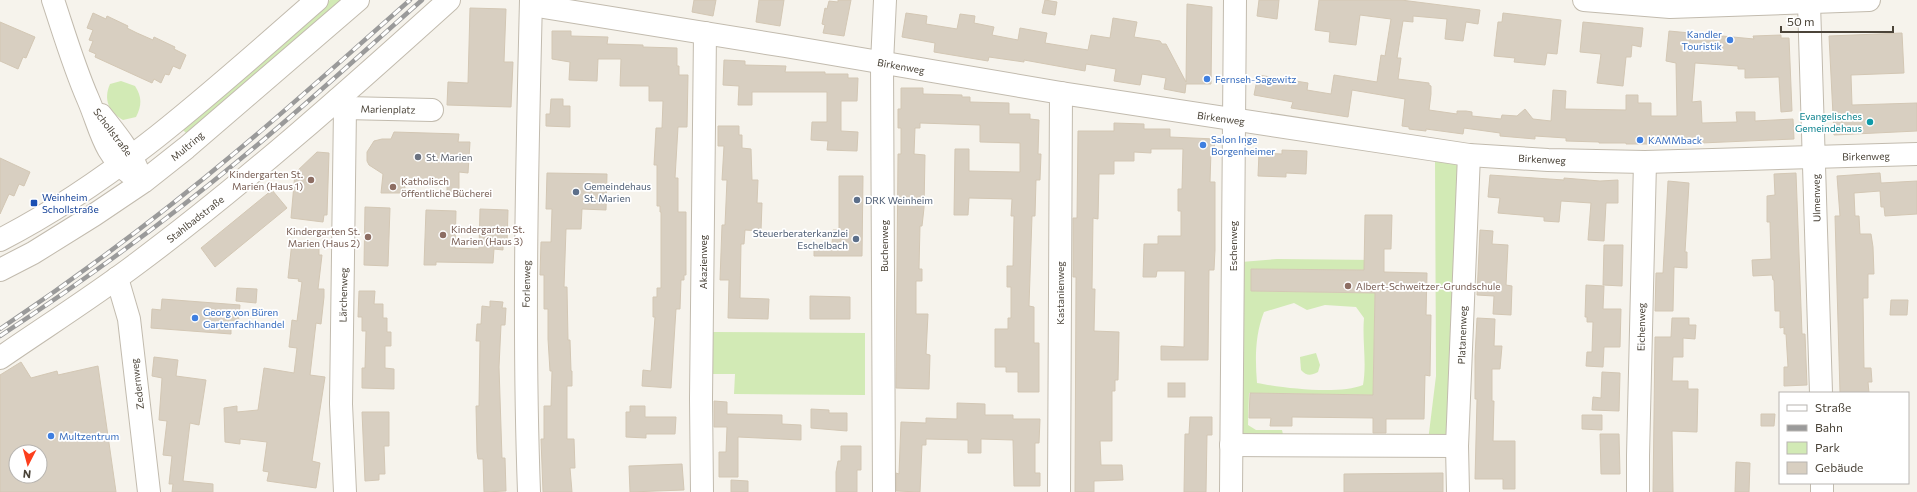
<svg xmlns="http://www.w3.org/2000/svg" width="1917" height="492" font-family="Commissioner,sans-serif">
<style>
.green{fill:#d2eab5;fill-rule:evenodd}
.building{fill:#d8cfc1;stroke:#d3c7b4;fill-rule:evenodd}
.lines{fill:none;stroke-linecap:round;stroke-linejoin:round}
.minor-casing{stroke:#c2bbae;stroke-width:24}
.minor{stroke:#fff;stroke-width:22}
.rail-casing{stroke:#9a9a9a;stroke-width:4.5}
.rail{stroke:#fff;stroke-width:3;stroke-dasharray:9;stroke-linecap:butt}
.shop-dot{fill:#3f7fe0;stroke:#fff;stroke-width:1.5}
.culture-dot{fill:#0f9aa8;stroke:#fff;stroke-width:1.5}
.worship-dot{fill:#6b7280;stroke:#fff;stroke-width:1.5}
.education-dot{fill:#8d6e63;stroke:#fff;stroke-width:1.5}
.service-dot{fill:#5c6f8a;stroke:#fff;stroke-width:1.5}
.transit-dot{fill:#1a4fb4;stroke:#fff;stroke-width:1.5}
.labels{text-anchor:middle;stroke-width:3.5;stroke-linejoin:round;paint-order:stroke}
.shop-label{font-size:10px;fill:#366cbe;stroke:#fff;text-anchor:start}
.street-label{font-size:10px;fill:#4b4439;stroke:#fff}
.culture-label{font-size:10px;fill:#0d838f;stroke:#fff;text-anchor:end}
.worship-label{font-size:10px;fill:#5b616d;stroke:#fff;text-anchor:start}
.education-label{font-size:10px;fill:#785e54;stroke:#fff;text-anchor:start}
.service-label{font-size:10px;fill:#4e5e75;stroke:#fff;text-anchor:start}
.transit-label{font-size:10px;fill:#164399;stroke:#fff;text-anchor:start}
</style>
<rect width="100%" height="100%" fill="#f6f3ec"/>
<g class="green">
<path d="M330,0H346L188,135L180,127Z"/>
<path d="M121,81L135,86C142,97 142,105 136,117L123,120C109,112 103,100 110,84Z"/>
<path d="M1435,159L1460,163L1451,441H1428L1436,376Z"/>
<path d="M1277,259L1376,260V270L1252,269L1251,291L1375,293L1373,395L1249,393L1248,425L1256,430H1282L1284,439L1240,438L1241,262ZM1294,303L1307,310L1325,305L1356,307L1364,318C1362,340 1367,363 1363,385C1339,395 1283,388 1257,383C1255,358 1255,335 1264,312Z"/>
<path d="M713,332L865,333V395L734,394L735,374H713Z"/>
<path d="M1316,353L1320,365L1318,372C1310,376 1307,376 1301,370L1300,357Z"/>
</g>
<g class="building">
<path d="M694,0H716L713,16L692,12Z"/>
<path d="M759,0H784L780,26L756,22Z"/>
<path d="M838,0H851L844,36L823,33L825,25L822,24L825,8L827,9L829,1L838,2Z"/>
<path d="M1045,0L1057,2L1055,15L1042,13Z"/>
<path d="M1259,0H1279L1277,19L1257,16Z"/>
<path d="M1319,0H1401L1480,10L1478,24L1466,22L1463,41L1445,39L1447,19L1413,16V22L1403,21L1397,58H1401L1398,79L1429,83V85L1431,86V94L1429,110L1457,114V111H1466L1472,112V116L1501,119L1502,115L1517,116L1525,109L1533,119L1551,121L1553,90L1566,91L1565,109L1626,110V95H1638V103H1651V116H1677L1676,63L1666,61L1669,31L1754,39L1753,36L1781,35V38H1789L1792,111L1781,112L1779,77L1745,78V69H1738V66L1695,63L1692,102L1701,101L1702,123L1737,122L1736,112H1755V121L1793,119L1794,139L1701,143V141L1651,142V144H1626V143H1599V142L1566,141V138L1535,136V139L1500,136V133L1464,128L1463,134L1426,129V131L1409,129V127L1402,126L1405,99L1352,90L1348,117L1291,108L1293,102L1254,95L1258,75L1308,83L1307,90L1331,94L1334,75L1377,82L1381,55L1385,56L1391,19L1360,15L1356,45L1329,42L1330,32L1315,30Z"/>
<path d="M1187,4L1212,7L1211,84H1186L1185,93L1164,89L1166,78L1142,74L1140,85L1114,81L1116,69L1086,64L1085,71L1024,60V62L989,57L988,61L934,52L935,43L902,37L906,13L927,16L926,24L957,29L960,14L975,16L974,23L994,27L992,35L1018,40L1020,28L1047,33L1045,43L1088,50L1091,35L1110,38L1113,18L1137,22L1134,37L1160,41L1162,44H1166L1186,82Z"/>
<path d="M470,8L506,9L504,62H513L511,107L447,105L448,82L468,83Z"/>
<path d="M93,13L106,19L107,16L128,26L127,28L137,33L153,40L154,37L175,47L174,49L186,55L180,69L173,66L169,75L165,74L161,83L154,79L152,83L95,57L96,54L89,51L93,41L89,40L93,30L87,28Z"/>
<path d="M1503,13L1561,20L1557,54L1547,53L1545,65L1514,62L1515,58L1494,56L1498,22H1502Z"/>
<path d="M0,22L35,37L26,58L23,57L18,69L0,61Z"/>
<path d="M1583,22L1643,28L1641,47L1632,45L1631,57H1626L1623,86L1597,83L1601,54L1580,52Z"/>
<path d="M552,31H571V36L608,37L607,44L643,45V47L677,48V66H679V75H688L687,127H678L675,178H678V212H686V275H684V280H681L680,309H676L671,388L642,386L643,370L651,371L655,317H653V297H657V288H661V212H660V206H657V165H654L656,128H662L663,101H649V86H620L621,59H598L597,81L569,80L570,62L552,59Z"/>
<path d="M1902,33L1904,73L1851,75L1852,105L1917,103V131L1834,135L1829,36Z"/>
<path d="M724,60L745,61V65L786,66L785,72H825V74H848V78H858L857,101H841V131L858,132L857,151L827,150L828,141L811,140L812,122H827V92H752V105H738L739,86L723,85Z"/>
<path d="M901,88H923V94L962,95V97H970V102L1009,103V114H1030V119L1039,120L1038,154H1041L1040,180H1036L1035,216H1032L1029,306L1034,307V343H1039V392H1018V372H1006V367H995V329H1008V318H1011V287H1007V266H1013L1014,216H1011L1012,199L969,198L968,215H954L955,149H969V171L1020,172V143L980,142V125L920,123V128H915L914,154L925,155L924,208L922,226H920L919,269H922V281H916V314H928L926,354L930,355L929,389L896,388L898,154H901V128H898V109H901Z"/>
<path d="M551,99H563V106H570V127L546,126V114H550Z"/>
<path d="M1114,123L1144,124V129H1170V137L1215,139L1214,151H1211L1210,182H1215V250L1214,270H1209L1208,360H1161V346L1184,347L1185,271H1157L1156,277H1143L1144,244H1158V236H1181V211H1178V189H1182L1183,149H1151V153L1134,152V161H1114V174H1099L1098,219L1093,218L1092,289H1095L1094,331L1119,332L1118,380H1115V391H1112V441H1100L1101,465H1122L1123,480L1094,481V492H1075L1076,277H1073V218H1077L1078,131H1114Z"/>
<path d="M718,126H739V135H742V148L751,149L752,180H758L757,203H762L761,231L745,230L744,244H741L740,298L769,299L768,319L728,318L729,280H720L722,225H725L727,180H722L724,146H718Z"/>
<path d="M394,132L459,134L458,142H470L468,173L459,172V192L447,191V181H405V193H381L383,174L369,165L367,161V152L374,141L382,139H391Z"/>
<path d="M1282,150L1307,151L1306,174L1286,173V177L1258,176L1259,153L1282,154Z"/>
<path d="M317,152L329,153L327,215H324L323,222L291,218L295,173Z"/>
<path d="M0,158L30,172L24,186L19,184L14,196L9,194L0,214Z"/>
<path d="M547,173L607,174L606,210L582,209L581,229H566L564,287H567L568,340H570L571,371H572V386H567V439H574L575,468H570L572,492H543L541,439H544V406H551L552,371H550L548,339V309H544V275H540L541,242H551L552,209H546Z"/>
<path d="M1796,173L1802,334H1805L1807,385L1784,386V367H1788L1786,334H1784V327L1780,328V311H1775L1774,280H1773L1772,275L1753,276L1752,260L1771,259L1770,222H1767V196L1775,195L1774,174Z"/>
<path d="M1880,173L1881,183L1917,181V214L1885,216L1884,207H1881L1880,191L1854,193L1855,216H1859L1860,234H1871L1873,247L1874,274H1868V298H1863L1864,368H1871L1872,382H1868L1869,393H1840L1835,216H1840L1837,176Z"/>
<path d="M1490,175L1564,180V178L1600,181L1618,180V203H1606L1604,241L1588,240L1591,203L1561,201L1559,222L1544,221V217L1498,213L1500,198L1488,197Z"/>
<path d="M839,176H863L862,256H814V244H832L833,230H839Z"/>
<path d="M1668,181L1689,183L1685,252H1687V268L1674,267L1673,311H1655L1656,273H1663Z"/>
<path d="M272,190L287,208L215,267L201,248Z"/>
<path d="M365,207L390,208L388,266L364,265Z"/>
<path d="M480,209L508,210L507,245L503,244V250L494,249L493,263L436,262V265H424L426,210L456,211L455,248L479,249Z"/>
<path d="M1365,215H1392L1391,249H1384V272L1427,273L1426,315H1431L1430,376L1425,375L1424,419H1386V433H1373V418L1292,417V426H1270L1271,418H1249L1250,393L1373,395L1375,293L1251,291V269L1364,270Z"/>
<path d="M1480,230L1493,231L1492,244L1508,245L1506,285L1512,286L1511,315L1493,314L1494,296L1477,295Z"/>
<path d="M292,242L312,244L311,247H319V255H322L318,289H324V297L321,324L316,323L310,375L325,377L312,461L320,463L316,488L267,481L269,472L263,471L267,442L240,439V444L225,442L224,408L237,406V412L258,410L264,368L294,373L297,348L289,347L292,320L297,321L302,282L298,281L299,279L288,278Z"/>
<path d="M1604,245H1623L1622,286L1603,285Z"/>
<path d="M1586,285L1604,286L1603,309H1621L1620,347H1604L1603,367L1586,366L1587,352H1592L1593,322H1587V317H1585Z"/>
<path d="M237,288L257,289L256,303L236,301Z"/>
<path d="M359,291H375L374,304H383V318H387V332H391V346H385V368L394,369V389L362,388V368H365L366,331H362V317H358Z"/>
<path d="M810,296L850,297V319H810Z"/>
<path d="M162,299L240,305L238,328L231,327V334L151,328L152,309L161,310Z"/>
<path d="M1891,300H1908L1907,315H1890Z"/>
<path d="M490,301L503,302L502,308H506L505,325H501L499,367L502,458H505L506,491L484,492L483,459H478L477,452L476,406H479L480,341H476L477,324H481L482,306L490,307Z"/>
<path d="M1477,318L1495,319L1494,346H1502L1500,369H1492V401H1494L1493,441H1515V489H1503V479H1475L1477,399H1475V356Z"/>
<path d="M1672,318H1689V325H1696L1695,339L1683,338V357H1673L1672,381H1688V389H1698L1697,432L1672,431L1673,492H1653L1655,337H1671Z"/>
<path d="M154,357L178,360L176,376L206,380L199,425L190,423L183,481L213,484V492H172L173,484H169L172,456L163,455L167,421L159,420L162,378L152,376Z"/>
<path d="M21,362L31,378L57,371L58,375L98,366L116,492H0V375ZM16,452H40V476H16Z"/>
<path d="M1602,372L1620,373L1619,411L1592,410L1593,397L1601,398Z"/>
<rect x="1168" y="383" width="17" height="14"/>
<path d="M714,401L727,402V414L782,415V424L801,425V440L738,437V477H719V452H726L727,427H714Z"/>
<path d="M957,403L985,404V415H1013V419H1040L1039,443H1035V473H1040V486H1014L1013,440L981,439V453H968V440L926,439V445H922L920,492L896,491V473L899,474L901,422L926,423V418L957,419Z"/>
<path d="M630,406H645V417H676L675,434H646V438L626,437V412H630Z"/>
<path d="M811,409L829,410V413H847V431L811,428Z"/>
<path d="M362,412H389V446H384L385,474H379V480L365,481Z"/>
<path d="M1761,414H1775L1774,426H1761Z"/>
<path d="M1582,415H1602V430L1582,429Z"/>
<path d="M1190,417H1212V435H1207L1206,492H1184L1185,434H1189Z"/>
<path d="M1600,434H1619L1620,474H1601Z"/>
<path d="M841,446H861V470H857V492H836V472L838,461H841Z"/>
<path d="M1736,462L1750,463L1749,492H1735Z"/>
<path d="M682,464L684,490L630,492L629,466Z"/>
<path d="M1443,473V492H1344V474Z"/>
<path d="M731,480L748,481V492H731Z"/>
</g>
<g class="lines">
<defs>
<g id="minor">
<path d="M53,0C64,33 74,67 88,99C101,129 103,154 132,175"/>
<path d="M1584,0L1670,7L1869,0"/>
<path d="M1809,3L1821,393"/>
<path d="M531,5L785,46L1061,93L1469,155L1548,160L1645,162L1917,154"/>
<path d="M337,100L345,108L341,404L345,492"/>
<path d="M345,108L432,110"/>
<path d="M101,115C115,133 129,149 138,171"/>
<path d="M0,240C119,179 217,87 317,0"/>
<path d="M0,270L33,253L94,215L143,182L186,148L358,0"/>
<path d="M117,278L129,319L149,492"/>
<path d="M0,358C45,327 91,298 135,265C245,183 347,92 449,0"/>
<path d="M1231,445L1457,446"/>
<path d="M529,492C523,328 527,164 531,0"/>
<path d="M702,492L701,399L705,33"/>
<path d="M884,492L882,63L885,0"/>
<path d="M1059,492L1061,93"/>
<path d="M1231,492L1235,0"/>
<path d="M1458,492L1457,446L1469,155"/>
<path d="M1638,492V456L1645,162"/>
<path d="M1822,492V483"/>
</g>
</defs>
<use href="#minor" class="minor-casing"/>
<use href="#minor" class="minor"/>
<defs>
<g id="rail">
<path d="M0,329C82,274 162,214 237,151C296,102 353,50 410,0"/>
<path d="M0,336C84,281 166,221 244,156C305,106 363,52 422,0"/>
</g>
</defs>
<use href="#rail" class="rail-casing"/>
<use href="#rail" class="rail"/>
</g>
<g class="shop-dot">
<circle cx="1730" cy="40" r="4"/>
<circle cx="1207" cy="79" r="4"/>
<circle cx="1640" cy="140" r="4"/>
<circle cx="1203" cy="145" r="4"/>
<circle cx="195" cy="318" r="4"/>
<circle cx="51" cy="436" r="4"/>
</g>
<circle class="culture-dot" cx="1870" cy="122" r="4"/>
<circle class="worship-dot" cx="418" cy="157" r="4"/>
<g class="education-dot">
<circle cx="311" cy="180" r="4"/>
<circle cx="393" cy="187" r="4"/>
<circle cx="443" cy="235" r="4"/>
<circle cx="368" cy="237" r="4"/>
<circle cx="1348" cy="286" r="4"/>
</g>
<g class="service-dot">
<circle cx="576" cy="192" r="4"/>
<circle cx="857" cy="200" r="4"/>
<circle cx="856" cy="239" r="4"/>
</g>
<rect class="transit-dot" x="30" y="199" width="8" height="8" rx="2"/>
<g class="labels">
<g class="shop-label">
<text x="1722" y="38" text-anchor="end">Kandler<tspan x="1722" dy="12">Touristik</tspan></text>
<text x="1215" y="83">Fernseh-Sagewitz</text>
<text x="1211" y="143">Salon Inge<tspan x="1211" dy="12">Borgenheimer</tspan></text>
<text x="1648" y="144">KAMMback</text>
<text x="203" y="316">Georg von Büren<tspan x="203" dy="12">Gartenfachhandel</tspan></text>
<text x="59" y="440">Multzentrum</text>
</g>
<g class="street-label">
<text transform="translate(901 66) rotate(10)" y="4">Birkenweg</text>
<text transform="translate(388 109) rotate(1)" y="4">Marienplatz</text>
<text transform="translate(1221 118) rotate(8)" y="4">Birkenweg</text>
<text transform="translate(113 132) rotate(53)" y="4">Schollstraße</text>
<text transform="translate(187 146) rotate(-40)" y="4">Multring</text>
<text transform="translate(1866 156) rotate(-1)" y="4">Birkenweg</text>
<text transform="translate(1542 159) rotate(3)" y="4">Birkenweg</text>
<text transform="translate(1816 198) rotate(-91)" y="4">Ulmenweg</text>
<text transform="translate(195 219) rotate(-38)" y="4">Stahlbadstraße</text>
<text transform="translate(884 246) rotate(-90)" y="4">Buchenweg</text>
<text transform="translate(1233 246) rotate(-90)" y="4">Eschenweg</text>
<text transform="translate(703 262) rotate(-90)" y="4">Akazienweg</text>
<text transform="translate(526 284) rotate(-89)" y="4">Forlenweg</text>
<text transform="translate(1060 293) rotate(-90)" y="4">Kastanienweg</text>
<text transform="translate(343 295) rotate(-89)" y="4">Lärchenweg</text>
<text transform="translate(1641 327) rotate(-89)" y="4">Eichenweg</text>
<text transform="translate(1462 335) rotate(-88)" y="4">Platanenweg</text>
<text transform="translate(137 384) rotate(-97)" y="4">Zedernweg</text>
</g>
<g class="culture-label">
<text x="1862" y="120">Evangelisches<tspan x="1862" dy="12">Gemeindehaus</tspan></text>
</g>
<g class="worship-label">
<text x="426" y="161">St. Marien</text>
</g>
<g class="education-label">
<text x="303" y="178" text-anchor="end">Kindergarten St.<tspan x="303" dy="12">Marien (Haus 1)</tspan></text>
<text x="401" y="185">Katholisch<tspan x="401" dy="12">öffentliche Bücherei</tspan></text>
<text x="451" y="233">Kindergarten St.<tspan x="451" dy="12">Marien (Haus 3)</tspan></text>
<text x="360" y="235" text-anchor="end">Kindergarten St.<tspan x="360" dy="12">Marien (Haus 2)</tspan></text>
<text x="1356" y="290">Albert-Schweitzer-Grundschule</text>
</g>
<g class="service-label">
<text x="584" y="190">Gemeindehaus<tspan x="584" dy="12">St. Marien</tspan></text>
<text x="865" y="204">DRK Weinheim</text>
<text x="848" y="237" text-anchor="end">Steuerberaterkanzlei<tspan x="848" dy="12">Eschelbach</tspan></text>
</g>
<g class="transit-label">
<text x="42" y="201">Weinheim<tspan x="42" dy="12">Schollstraße</tspan></text>
</g>
</g>
<rect x="1779" y="392" width="130" height="92" fill="#ffffff" stroke="#b7b4b0"/>
<rect x="1787" y="405" width="20" height="6" fill="#ffffff" stroke="#b7b4b0"/>
<text x="1815" y="412" font-size="12" fill="#4b4439">Straße</text>
<rect x="1787" y="425" width="20" height="6" fill="#9a9a9a" stroke="#b7b4b0"/>
<text x="1815" y="432" font-size="12" fill="#4b4439">Bahn</text>
<rect x="1787" y="442" width="20" height="12" fill="#d2eab5" stroke="#b7b4b0"/>
<text x="1815" y="452" font-size="12" fill="#4b4439">Park</text>
<rect x="1787" y="462" width="20" height="12" fill="#d8cfc1" stroke="#b7b4b0"/>
<text x="1815" y="472" font-size="12" fill="#4b4439">Gebäude</text>
<g transform="translate(28 464) rotate(186)"><circle r="19" fill="#ffffff" stroke="#b7b4b0"/>
<path d="M0-3L7 15L0 10L-7 15Z" fill="#fc3f1d"/>
<text y="-6" font-size="11" font-weight="bold" text-anchor="middle" fill="#4b4439">N</text>
</g>
<path d="M1781 26v6h112v-6" fill="none" stroke="#4b4439" stroke-width="2"/>
<text x="1787" y="26" font-size="12" fill="#4b4439" stroke="#ffffff" stroke-width="3" paint-order="stroke">50 m</text>
</svg>
